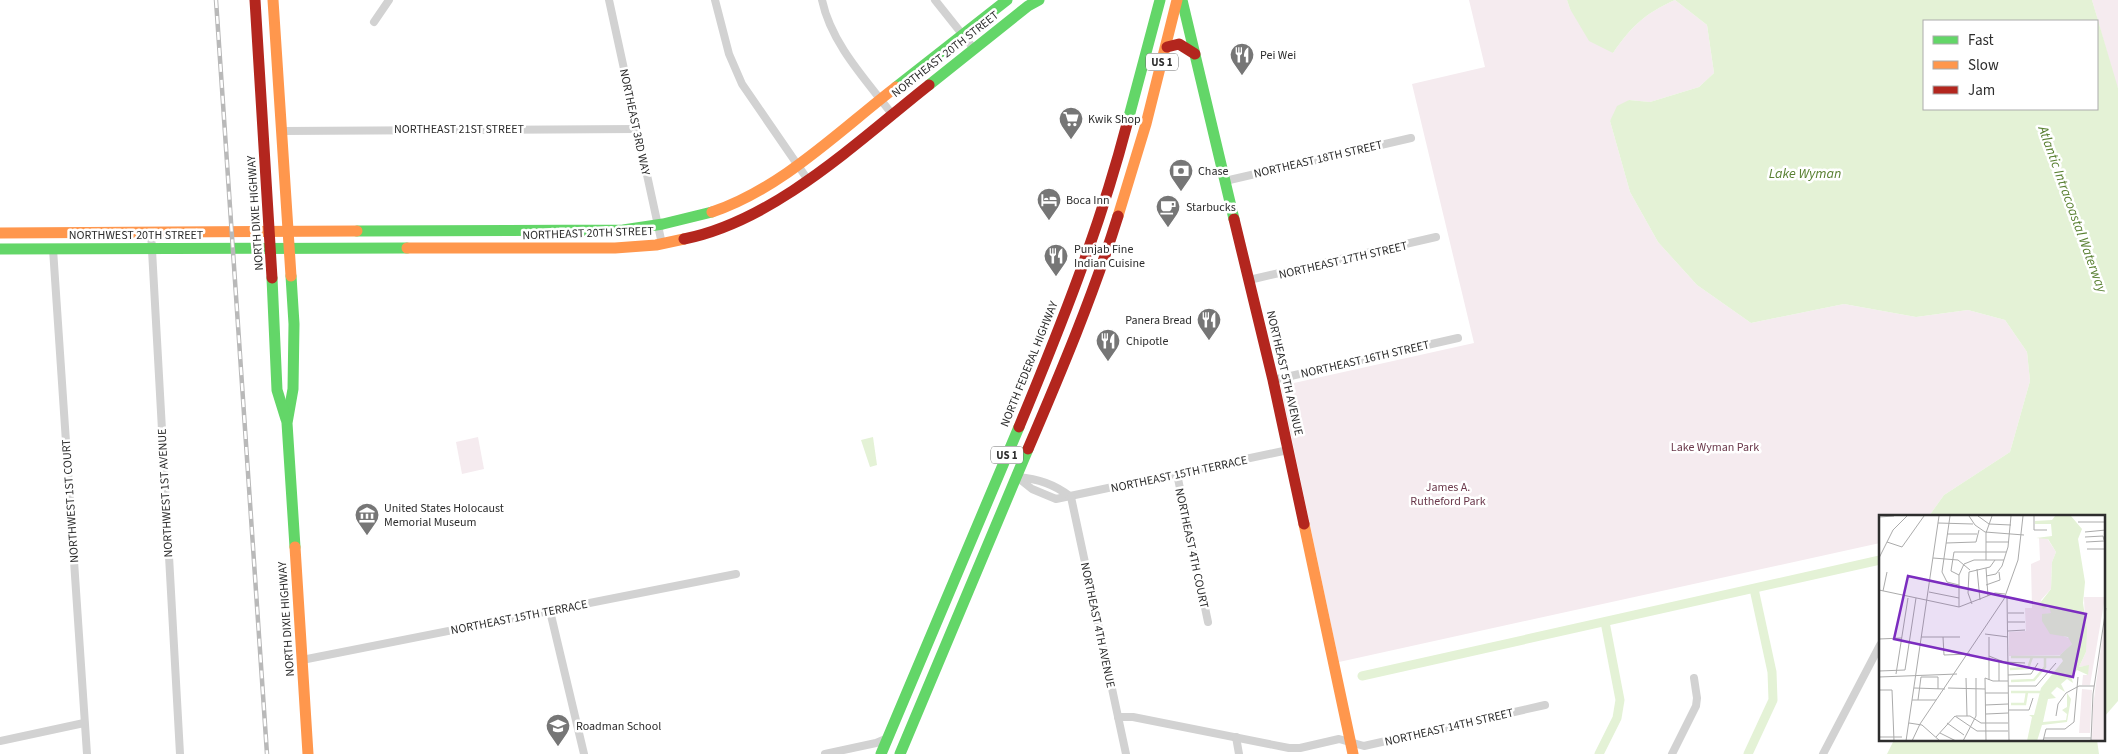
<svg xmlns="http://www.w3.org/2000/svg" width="2118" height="754" font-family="'Source Sans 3',sans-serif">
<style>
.green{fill:#f5ebef}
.water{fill:#e4f2d6;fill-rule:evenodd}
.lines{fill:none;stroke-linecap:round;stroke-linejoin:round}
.canal{stroke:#e4f2d6;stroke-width:9}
.street{stroke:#d2d2d2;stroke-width:8}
.fast{stroke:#63d668;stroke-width:11}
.slow{stroke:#ff974d;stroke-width:11}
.jam{stroke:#b3261e;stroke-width:11}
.rail-casing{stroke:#b9b9b9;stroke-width:4.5}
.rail{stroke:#fff;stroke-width:2.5;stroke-dasharray:8;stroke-linecap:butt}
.labels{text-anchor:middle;stroke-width:5;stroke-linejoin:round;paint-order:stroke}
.shield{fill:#fff;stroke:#6c6c6c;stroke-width:1}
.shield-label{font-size:11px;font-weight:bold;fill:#2d2d2d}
.street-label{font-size:12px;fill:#2d2d2d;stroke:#fff}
.poi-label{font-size:12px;fill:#2d2d2d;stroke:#fff;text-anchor:start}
.park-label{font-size:12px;fill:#6b394b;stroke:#fff}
.water-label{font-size:14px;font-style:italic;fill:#598032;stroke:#fff}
.inset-river{fill:none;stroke:#e4f2d6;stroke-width:2.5}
.inset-road{fill:none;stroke:#ababab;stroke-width:1}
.view{fill:#7b2cbf;fill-opacity:0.15;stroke:#7b2cbf;stroke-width:2.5}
.inset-edge{fill:none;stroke:#2d2d2d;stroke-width:2.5}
</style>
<rect width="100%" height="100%" fill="#fff"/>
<g class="green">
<path d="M1469,0H1567L1570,9L1613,53C1632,26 1644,14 1675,0L1707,25L1714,73L1699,87L1650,102L1629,100L1610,121L1630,192L1658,242L1697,285L1751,323L1844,304L1916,317L1968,310L2005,320L2027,352L2030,381L2010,452L1944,495L1929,516H1880V543L1339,662L1281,388L1285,385L1474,343L1412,84L1485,67Z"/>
<path d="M2092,0H2118V88L2116,84Z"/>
<path d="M478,437L484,469L462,474L456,442Z"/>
</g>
<g class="water">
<path d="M1567,0H2092L2118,88V701L2104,717V516H1929L1944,495L2010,452L2030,381L2027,352L2005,320L1968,310L1916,317L1844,304L1751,323L1697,285L1658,242L1630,192L1610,121L1617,106L1629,100L1650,102L1699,87L1714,73L1707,25L1675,0C1644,14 1632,26 1613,53L1589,41L1570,9ZM1924,21H2097V109H1924Z"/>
<path d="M873,437L877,465L870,467L861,440Z"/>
<path d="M1894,740H2097L2099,754H1887Z"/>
</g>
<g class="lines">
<g class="canal">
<path d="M1362,676L1880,560"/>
<path d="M1599,754L1617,718L1620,700L1605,622"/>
<path d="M1748,754L1773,700L1772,672L1754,589"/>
</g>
<g class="street">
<path d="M609,0L662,244"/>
<path d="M715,0L729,54L742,84L808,180"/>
<path d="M822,0C831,43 865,79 892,114"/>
<path d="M935,0L974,49"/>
<path d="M374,22L389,0"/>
<path d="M282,131L637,129"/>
<path d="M1225,181L1411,138"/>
<path d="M151,232L180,754"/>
<path d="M53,249L87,754"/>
<path d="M1249,280L1436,237"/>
<path d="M1273,380L1458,338"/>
<path d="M1177,474L1208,622"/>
<path d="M1017,477L1032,489L1056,499L1288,450"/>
<path d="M1018,477C1038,479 1054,484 1071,497"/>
<path d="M1071,497L1126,754"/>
<path d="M550,611L584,754"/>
<path d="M302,660L736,574"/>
<path d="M1118,717H1133L1289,748H1300L1339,739L1364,746L1545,705"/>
<path d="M1236,737L1239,754"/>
<path d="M0,741L84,723"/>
<path d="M825,754L876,743L888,738"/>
<path d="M1672,754L1696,706L1697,698L1694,678"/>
<path d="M1823,754L1880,645"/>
</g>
<g class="fast">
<path d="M1182,0L1234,219"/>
<path d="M929,85L1028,6L1039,0"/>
<path d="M896,87L1007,0"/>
<path d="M1127,124L1160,0"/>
<path d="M357,231L623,230L663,224L712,212"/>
<path d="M0,249L407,248"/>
<path d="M291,276L294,324L293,389L287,423L295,547"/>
<path d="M272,278L277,390L286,419"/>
<path d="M881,754L1019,427"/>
<path d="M900,754L1028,449"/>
</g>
<g class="slow">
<path d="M273,0L291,276"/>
<path d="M712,212C781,189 839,131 896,87"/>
<path d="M1118,216L1146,124L1177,0"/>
<path d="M0,233L357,231"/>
<path d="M407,248H615L656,245L684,239"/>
<path d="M1304,524L1353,754"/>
<path d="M295,547L308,754"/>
</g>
<g class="jam">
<path d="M255,0L272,278"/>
<path d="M1167,47L1179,44L1195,54"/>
<path d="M1234,219L1273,380L1304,524"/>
<path d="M684,239C775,221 858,141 929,85"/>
<path d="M1019,427C1060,328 1100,228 1127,124"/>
<path d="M1028,449C1061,372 1093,296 1118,216"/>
</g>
<defs>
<path id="rail" d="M216,0L267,754"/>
</defs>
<use href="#rail" class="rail-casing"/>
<use href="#rail" class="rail"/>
</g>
<defs>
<symbol id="restaurant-pin" viewBox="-11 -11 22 30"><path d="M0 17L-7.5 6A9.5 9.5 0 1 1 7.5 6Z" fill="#767676" stroke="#fff"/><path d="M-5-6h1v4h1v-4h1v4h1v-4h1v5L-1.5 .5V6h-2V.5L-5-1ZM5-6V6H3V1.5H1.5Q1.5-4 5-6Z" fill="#fff"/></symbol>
<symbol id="supermarket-pin" viewBox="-11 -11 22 30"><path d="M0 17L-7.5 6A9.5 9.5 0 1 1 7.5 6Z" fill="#767676" stroke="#fff"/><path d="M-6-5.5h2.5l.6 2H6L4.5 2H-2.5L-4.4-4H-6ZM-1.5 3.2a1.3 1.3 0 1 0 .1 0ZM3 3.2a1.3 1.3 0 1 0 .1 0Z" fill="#fff"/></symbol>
<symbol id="bank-pin" viewBox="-11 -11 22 30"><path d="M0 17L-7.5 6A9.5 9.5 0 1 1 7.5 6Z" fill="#767676" stroke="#fff"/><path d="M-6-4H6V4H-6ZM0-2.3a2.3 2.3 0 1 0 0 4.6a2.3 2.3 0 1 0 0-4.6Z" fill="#fff"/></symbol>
<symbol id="hotel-pin" viewBox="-11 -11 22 30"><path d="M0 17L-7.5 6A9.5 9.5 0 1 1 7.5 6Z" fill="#767676" stroke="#fff"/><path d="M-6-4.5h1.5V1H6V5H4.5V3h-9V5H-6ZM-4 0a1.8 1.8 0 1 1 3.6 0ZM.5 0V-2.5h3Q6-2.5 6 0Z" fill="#fff"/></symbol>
<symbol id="cafe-pin" viewBox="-11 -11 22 30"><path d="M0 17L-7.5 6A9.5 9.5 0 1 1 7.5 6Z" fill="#767676" stroke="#fff"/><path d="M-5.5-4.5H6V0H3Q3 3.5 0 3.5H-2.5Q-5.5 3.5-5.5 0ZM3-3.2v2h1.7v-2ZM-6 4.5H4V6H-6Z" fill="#fff"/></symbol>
<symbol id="museum-pin" viewBox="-11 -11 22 30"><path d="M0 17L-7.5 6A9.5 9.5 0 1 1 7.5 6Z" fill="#767676" stroke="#fff"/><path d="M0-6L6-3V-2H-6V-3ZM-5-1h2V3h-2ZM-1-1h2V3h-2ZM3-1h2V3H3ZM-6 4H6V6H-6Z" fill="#fff"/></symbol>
<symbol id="school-pin" viewBox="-11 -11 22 30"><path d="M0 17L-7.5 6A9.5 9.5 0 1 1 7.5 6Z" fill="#767676" stroke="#fff"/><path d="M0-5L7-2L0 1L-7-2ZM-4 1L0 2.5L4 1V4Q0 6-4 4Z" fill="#fff"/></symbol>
</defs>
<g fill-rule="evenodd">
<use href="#restaurant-pin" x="1228" y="41" width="28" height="38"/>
<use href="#supermarket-pin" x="1057" y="105" width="28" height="38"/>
<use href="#bank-pin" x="1167" y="157" width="28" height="38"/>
<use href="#hotel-pin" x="1035" y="186" width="28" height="38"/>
<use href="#cafe-pin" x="1154" y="193" width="28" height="38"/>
<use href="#restaurant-pin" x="1042" y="242" width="28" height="38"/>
<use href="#restaurant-pin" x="1195" y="306" width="28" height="38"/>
<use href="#restaurant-pin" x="1094" y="327" width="28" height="38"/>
<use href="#museum-pin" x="353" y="501" width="28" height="38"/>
<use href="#school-pin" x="544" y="712" width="28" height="38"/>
</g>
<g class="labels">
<g class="shield">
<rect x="1146" y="53.5" width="32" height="17" rx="4"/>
<rect x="991" y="446.5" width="32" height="17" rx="4"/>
</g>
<g class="shield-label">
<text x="1162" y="66">US 1</text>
<text x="1007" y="459">US 1</text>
</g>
<g class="street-label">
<text transform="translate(945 54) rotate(-38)" y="4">NORTHEAST 20TH STREET</text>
<text transform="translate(635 122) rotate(78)" y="4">NORTHEAST 3RD WAY</text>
<text x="459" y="133">NORTHEAST 21ST STREET</text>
<text transform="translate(1318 159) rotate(-13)" y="4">NORTHEAST 18TH STREET</text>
<text transform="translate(255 213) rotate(-94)" y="4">NORTH DIXIE HIGHWAY</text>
<text transform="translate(588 233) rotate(-2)" y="4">NORTHEAST 20TH STREET</text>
<text x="136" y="239">NORTHWEST 20TH STREET</text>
<text transform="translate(1343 260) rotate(-13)" y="4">NORTHEAST 17TH STREET</text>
<text transform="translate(1365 359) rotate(-13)" y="4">NORTHEAST 16TH STREET</text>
<text transform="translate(1029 364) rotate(-68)" y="4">NORTH FEDERAL HIGHWAY</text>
<text transform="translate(1285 373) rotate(77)" y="4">NORTHEAST 5TH AVENUE</text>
<text transform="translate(1179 474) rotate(-12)" y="4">NORTHEAST 15TH TERRACE</text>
<text transform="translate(165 493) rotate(-93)" y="4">NORTHWEST 1ST AVENUE</text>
<text transform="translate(70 501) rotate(-94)" y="4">NORTHWEST 1ST COURT</text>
<text transform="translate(1192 548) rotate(78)" y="4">NORTHEAST 4TH COURT</text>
<text transform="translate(519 617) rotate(-11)" y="4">NORTHEAST 15TH TERRACE</text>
<text transform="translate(286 619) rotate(-94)" y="4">NORTH DIXIE HIGHWAY</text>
<text transform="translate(1098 625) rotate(78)" y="4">NORTHEAST 4TH AVENUE</text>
<text transform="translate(1449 727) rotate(-13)" y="4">NORTHEAST 14TH STREET</text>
</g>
<g class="poi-label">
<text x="1260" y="59">Pei Wei</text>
<text x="1088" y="123">Kwik Shop</text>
<text x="1198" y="175">Chase</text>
<text x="1066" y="204">Boca Inn</text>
<text x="1186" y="211">Starbucks</text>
<text x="1074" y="253">Punjab Fine<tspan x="1074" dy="14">Indian Cuisine</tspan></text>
<text x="1192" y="324" text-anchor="end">Panera Bread</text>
<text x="1126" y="345">Chipotle</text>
<text x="384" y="512">United States Holocaust<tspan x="384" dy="14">Memorial Museum</tspan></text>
<text x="576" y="730">Roadman School</text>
</g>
<g class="park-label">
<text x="1715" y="451">Lake Wyman Park</text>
<text x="1448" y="491">James A.<tspan x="1448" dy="14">Rutheford Park</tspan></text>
</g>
<g class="water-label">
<text x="1805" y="178">Lake Wyman</text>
<text transform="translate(2073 209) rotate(70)" y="5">Atlantic Intracoastal Waterway</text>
</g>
</g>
<g transform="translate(1879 515)">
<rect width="226" height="226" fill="#fff"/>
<path d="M160,23H168L177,37L173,47L172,74L162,85L166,92L172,94V98L166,99L179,119L192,124L193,129L181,140L130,141V117L147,116L146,93H153L152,49L161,45ZM205,82H226L211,170H203L204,160H209L205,151L200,152L207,137ZM226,103L225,226H213L214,191ZM203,174L213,175L211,218H200Z" fill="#f5ebef"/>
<path d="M176,1H192L203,14L199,24L206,67L204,88L208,115L207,137L200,152L210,150L209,160L198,155L192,161L194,168L188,164L182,169L186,177L178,172L172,178L177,183L169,184L164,207L187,205L188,199L183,195L188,192V178L192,184L188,207L163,210L158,226H148L153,202L150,200H155L162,173L184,146L181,140L193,129L189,122L171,119L163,106V99L172,98L170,91L164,94L161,88L172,74L173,47L177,37L169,24L157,23L173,21L172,9H156V6L173,5Z" fill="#e4f2d6"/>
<path class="inset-river" d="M132,142H183M131,154L149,153L153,142M132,166L155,165L166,152V142M132,177H163M132,189H146L148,177"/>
<path class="inset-road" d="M71,1L63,57L68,67L80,70M90,1L96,10L106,17L145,20M99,1L110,9L132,10M155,1V15H168M0,2L15,1M199,7H227M59,8L94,9M206,17L227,15M68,19H98M206,22L224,21L225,25M8,27L23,32L45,1M107,27H130M207,27L225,26M67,28L97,27L100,15M208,34H227M0,43L14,15L28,1M54,43L79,45L91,55M107,45V18L113,1M107,53L109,81M98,54L101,85M80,60L72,56L75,37H127M107,61L117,59L123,51L129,32L132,1M107,70L121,65L120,57M0,75L80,92L116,78L126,79M4,76L8,57M50,77L80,83M128,81L130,226M93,89L89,78L90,57L111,52L116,45M80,92V60L85,49L95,45H125M129,98H145M129,107H146M129,116L146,115M106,119L129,122M42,122H81M64,122L65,140L91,139M110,122V165M0,124L23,123M110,141L125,147L146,148M0,156L26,155L37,83M17,159L29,83M129,160L152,159L159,148M0,162L78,159M87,163L88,201M120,166V145M129,171H157L177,148M35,173L66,174M69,173L106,174M0,175H13L15,226M106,178H129M33,185H57M39,185L42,162H59V174M106,190L129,189M129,195H150L154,183M107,199L129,198M76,201L98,216H129M77,201H91L102,208H129M177,201L179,189L187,178L200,171H215M30,208L43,210L61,226M68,208L85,220M61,218L77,226M0,222H23M57,222L76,201M165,223H212M27,226L60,1M33,226L41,209L125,84L139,45L144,1M84,226L97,201V163M107,226L106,163L114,166H129M164,226L167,214H186L195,207L199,162M212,226L214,179L227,93"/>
<path class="view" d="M29,61L207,99L194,162L15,124Z"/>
<rect width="226" height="226" class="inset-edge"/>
</g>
<rect x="1923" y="20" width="175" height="90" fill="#ffffff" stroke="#ababab"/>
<rect x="1933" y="36" width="25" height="8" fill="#63d668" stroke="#ababab"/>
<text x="1968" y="45" font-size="15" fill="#2d2d2d">Fast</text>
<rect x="1933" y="61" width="25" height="8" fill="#ff974d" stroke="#ababab"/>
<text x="1968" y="70" font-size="15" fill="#2d2d2d">Slow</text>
<rect x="1933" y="86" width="25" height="8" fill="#b3261e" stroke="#ababab"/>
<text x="1968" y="95" font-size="15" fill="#2d2d2d">Jam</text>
</svg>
